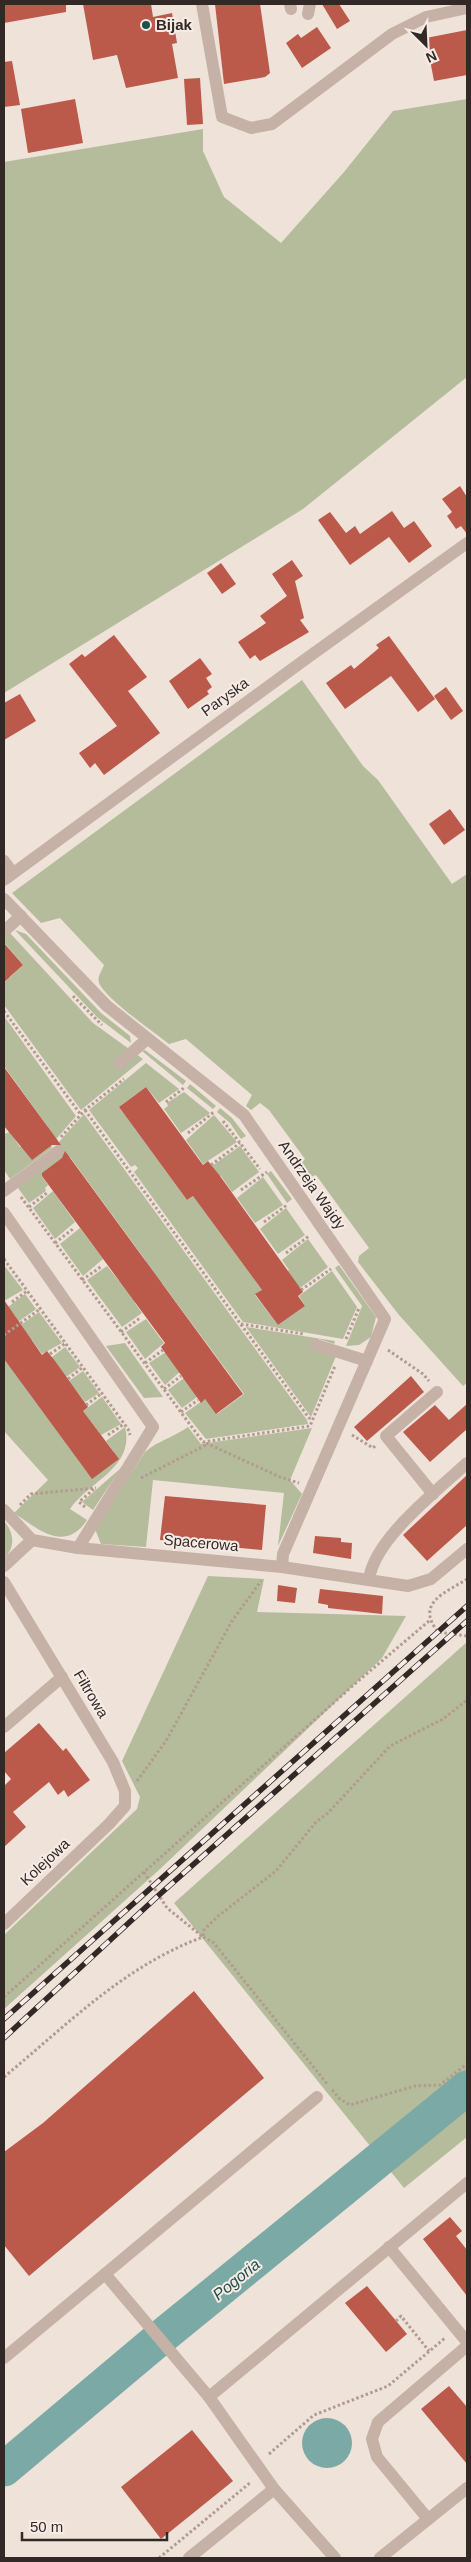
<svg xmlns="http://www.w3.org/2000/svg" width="471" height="2562" font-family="Helvetica,sans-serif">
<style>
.green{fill:#b5bc9b}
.water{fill:#7ba9a5}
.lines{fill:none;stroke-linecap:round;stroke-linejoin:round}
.river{stroke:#7ba9a5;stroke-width:35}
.building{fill:#bb594b}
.path{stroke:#b19b91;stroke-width:3;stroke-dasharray:2.5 2.5;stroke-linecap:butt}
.minor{stroke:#c5b1a6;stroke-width:12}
.rail-casing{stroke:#322926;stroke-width:5.5}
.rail{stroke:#f7ece5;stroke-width:4;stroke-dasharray:11;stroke-linecap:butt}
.poi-dot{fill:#20504d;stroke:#f7ece5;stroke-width:2}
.labels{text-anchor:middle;stroke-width:4;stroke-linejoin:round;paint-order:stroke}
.poi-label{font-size:15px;font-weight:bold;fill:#322926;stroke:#f7ece5;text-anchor:start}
.street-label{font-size:15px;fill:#322926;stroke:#f7ece5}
.water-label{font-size:16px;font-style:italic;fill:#20504d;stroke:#f7ece5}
</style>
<rect width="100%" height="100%" fill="#eee2d9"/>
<g class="green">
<path d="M467,99V377L303,509L4,693V162L203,129V151L224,197L281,243L344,172L393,111Z"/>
<path d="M302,680L363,766L378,780L452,884L467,874V1383L463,1386L399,1315L358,1262L359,1256L369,1248L316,1175L303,1180L298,1177L295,1168L305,1159L269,1110L260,1103L251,1110L246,1106L252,1095L186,1039L169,1044C155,1033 105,998 99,983C97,976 102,971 104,965L60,918L41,923L12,893Z"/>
<path d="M15,930L26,934L101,1013L130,1036L131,1043L97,1017Z"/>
<path d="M10,933L93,1023L143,1059L81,1110L4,1005V970L10,977L23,965L4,942V938Z"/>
<path d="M4,1016L76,1116L51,1145L52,1148L10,1179L4,1170V1134L10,1132L20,1147L48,1127L4,1066Z"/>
<path d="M145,1050L186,1081L183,1085L142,1051Z"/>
<path d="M146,1063L179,1089L159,1103L146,1087L119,1107L187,1200L193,1196L262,1290L255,1295L278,1325L305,1306L299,1296L332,1271L357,1307L343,1339L243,1322L134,1172L138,1168L135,1165L131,1167L89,1110Z"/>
<path d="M190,1084L216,1106L213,1109L187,1088Z"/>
<path d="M184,1092L210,1113L181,1133L164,1109L168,1106L167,1103Z"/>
<path d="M220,1108L232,1118L246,1136L241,1139L230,1123L217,1112Z"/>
<path d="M84,1114L307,1420L308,1424L206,1439L185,1413L205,1399L217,1414L244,1394L162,1283L135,1303L142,1313L122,1327L87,1280L107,1266L119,1281L146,1261L70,1157L42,1176L48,1185L45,1188L46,1191L29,1203L18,1188Z"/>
<path d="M214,1115L237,1142L203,1164L186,1140Z"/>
<path d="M240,1146L259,1172L232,1192L221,1176L214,1180L212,1166Z"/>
<path d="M271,1171L292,1199L287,1203L267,1174Z"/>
<path d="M263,1177L283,1205L255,1223L237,1198Z"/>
<path d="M53,1191L75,1222L55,1239L33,1208Z"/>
<path d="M286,1208L305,1235L278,1254L260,1229Z"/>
<path d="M80,1228L103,1259L83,1276L60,1244Z"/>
<path d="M308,1239L328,1267L300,1288L299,1286L294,1290L283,1275L289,1270L282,1260Z"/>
<path d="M4,1265L23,1290L4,1301Z"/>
<path d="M339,1265L376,1317L371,1337L359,1345L346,1346L362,1306L335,1268Z"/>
<path d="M25,1294L36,1309L4,1332V1326L16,1317L8,1307Z"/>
<path d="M39,1312L62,1343L42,1354L32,1340L5,1360L87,1472L114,1452L106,1441L125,1427C135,1468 89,1481 70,1509L87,1520C65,1553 39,1530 14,1513L48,1480L4,1431V1337Z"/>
<path d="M146,1319L164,1343L145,1359L126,1332Z"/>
<path d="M246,1327L335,1341L334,1344L319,1339L314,1350L336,1356L311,1417Z"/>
<path d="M125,1343L163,1397L144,1398L106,1346Z"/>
<path d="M65,1347L80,1367L66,1377L47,1361Z"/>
<path d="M169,1350L183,1369L165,1385L149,1363Z"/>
<path d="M83,1371L99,1393L85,1402L69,1381Z"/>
<path d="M188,1375L197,1397L182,1408L168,1390Z"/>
<path d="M102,1397L121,1424L101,1435L83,1411Z"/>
<path d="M188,1427L201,1444L312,1428L290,1480L302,1494L278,1546L284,1493L153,1480L146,1547L101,1544L95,1529L145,1452C157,1441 174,1437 188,1427Z"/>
<path d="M121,1468L93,1510L82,1502Z"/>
<path d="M4,1521C14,1532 16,1548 4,1558Z"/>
<path d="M208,1576L264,1579L257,1612L406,1616L382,1658L159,1870L4,2009V1935L137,1809L140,1797L122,1761Z"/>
<path d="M467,1642V2137L404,2188L174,1903Z"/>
</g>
<circle class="water" cx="327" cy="2443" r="25"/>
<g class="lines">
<path class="river" d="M4,2469L160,2338L467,2088"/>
</g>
<g class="building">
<path d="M4,4H66V12L4,23Z"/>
<path d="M83,4H151L153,17L172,13L177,43L172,44L178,78L126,88L117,55L93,60Z"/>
<path d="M215,4H260L270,73L265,77L224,84Z"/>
<path d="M322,4H339L350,21L337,29Z"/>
<path d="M317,27L331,48L302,68L286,43L298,34L301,38Z"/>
<path d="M467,30V75L434,81L426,38Z"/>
<path d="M12,61L20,105L4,107V62Z"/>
<path d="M200,78L203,124L187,125L184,79Z"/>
<path d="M75,99L83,143L28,153L21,109Z"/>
<path d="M460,486L467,497V534L461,526L456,529L447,516L452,512L442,499Z"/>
<path d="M392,511L404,528L414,521L432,546L409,563L389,537L350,565L318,520L330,512L346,533L355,526L360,534Z"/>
<path d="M292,560L303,576L295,581L304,618L300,620L309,632L260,661L255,655L250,659L238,642L266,623L260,616L287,596L272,574Z"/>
<path d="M221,563L236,584L222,594L207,573Z"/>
<path d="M114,635L147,677L128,691L160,733L104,775L95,763L90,768L79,753L117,726L69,664L82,654L85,657Z"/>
<path d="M389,636L435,699L418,712L391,676L345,709L326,683L351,665L354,669L379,648L376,645Z"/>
<path d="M200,658L212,674L206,678L212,687L207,691L209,694L188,709L169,681Z"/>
<path d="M446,687L463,711L451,720L434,696Z"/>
<path d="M20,694L36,721L4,740V703Z"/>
<path d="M450,809L465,830L444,845L429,824Z"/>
<path d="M4,943L23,965L4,982Z"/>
<path d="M4,1067L61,1145H52L32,1160L4,1126Z"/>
<path d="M146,1087L203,1165L208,1161L220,1176L303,1292L298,1296L305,1306L278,1325L255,1294L262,1290L193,1196L187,1200L119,1107Z"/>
<path d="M65,1151L243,1394L216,1414L205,1399L201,1403L161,1347L165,1343L42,1176V1173L62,1158Z"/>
<path d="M4,1300L42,1355L47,1351L55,1361L88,1407L83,1411L119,1459L92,1479L4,1359Z"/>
<path d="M411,1376L424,1392L367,1441L354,1427Z"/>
<path d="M467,1404V1429L430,1462L403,1432L435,1405L449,1420Z"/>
<path d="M467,1475V1525L427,1561L403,1535Z"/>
<path d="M165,1496L266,1505L262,1550L160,1540Z"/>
<path d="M315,1536L341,1538V1542L352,1543L351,1559L313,1553Z"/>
<path d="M278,1585L297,1588L295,1603L277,1601Z"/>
<path d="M320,1589L383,1596L382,1614L328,1608V1605L318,1603Z"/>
<path d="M39,1723L63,1751L66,1748L90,1780L68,1797L64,1790L58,1795L49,1782L13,1812L26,1827L4,1847V1786L11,1779L4,1771V1753Z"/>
<path d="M194,1991L264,2078L29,2276L4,2245V2152L43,2123Z"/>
<path d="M450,2217L462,2231L456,2236L467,2250V2296L423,2239Z"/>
<path d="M367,2286L407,2334L386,2352L345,2303Z"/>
<path d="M449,2386L467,2407V2464L421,2409Z"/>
<path d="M192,2430L233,2481L161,2539L121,2487Z"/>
</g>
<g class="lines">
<g class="path">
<path d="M73,996L102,1025"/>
<path d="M4,1011L81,1115"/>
<path d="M166,1102L185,1087"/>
<path d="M85,1110L309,1418L313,1419"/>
<path d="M223,1121L260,1169"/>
<path d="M188,1133L215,1111"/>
<path d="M61,1137L85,1110L124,1079"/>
<path d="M211,1165L240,1143"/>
<path d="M241,1190L267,1172"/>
<path d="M21,1197L203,1442L310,1426L335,1366"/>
<path d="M29,1207L48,1192"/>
<path d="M264,1222L287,1205"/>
<path d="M55,1243L74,1228"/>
<path d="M286,1253L309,1236"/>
<path d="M4,1259L128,1429L130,1435"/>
<path d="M82,1280L102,1266"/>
<path d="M301,1290L331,1269"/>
<path d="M12,1302L27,1291"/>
<path d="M241,1324L304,1334"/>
<path d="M121,1332L140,1318"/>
<path d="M4,1335L40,1309"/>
<path d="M346,1339L359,1308"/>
<path d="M388,1350L423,1374L429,1381"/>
<path d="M50,1354L66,1343"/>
<path d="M145,1363L163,1350"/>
<path d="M68,1379L83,1367"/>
<path d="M164,1389L181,1376"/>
<path d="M86,1405L102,1393"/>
<path d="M181,1412L198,1400"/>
<path d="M108,1435L124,1424"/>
<path d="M352,1435L373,1448L376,1445"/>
<path d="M206,1443L280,1477L299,1483"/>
<path d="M141,1478L208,1444"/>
<path d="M20,1505L31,1494L96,1488"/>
<path d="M85,1507L79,1502L95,1488"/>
<path d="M467,1579C445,1593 415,1603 438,1632L467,1636"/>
<path d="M137,1781L166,1741L232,1621L261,1581"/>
<path d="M144,1872L167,1908L203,1937L204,1930L217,1917L276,1871L316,1822L328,1813L390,1746L443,1719L467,1700"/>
<path d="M4,1997L357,1682L429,1621"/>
<path d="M4,2077C67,2025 124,1966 203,1937L213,1942L328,2085"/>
<path d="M332,2090L340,2099L350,2105L415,2086L440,2085L467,2064"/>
<path d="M396,2321L401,2316L429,2351"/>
<path d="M269,2454L314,2415L388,2386L445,2338"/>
<path d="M159,2558L251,2482"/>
</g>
<g class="minor">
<path d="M202,4L222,117L251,128L272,124L392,34L426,17L467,8"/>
<path d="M290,4L291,9"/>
<path d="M308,14L310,4"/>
<path d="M4,861L13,873"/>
<path d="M4,880L303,661L467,543"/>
<path d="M4,899L107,1006L244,1115L385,1319L283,1554L282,1567"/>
<path d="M4,931L21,916"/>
<path d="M120,1063L147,1039"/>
<path d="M4,1191L57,1152"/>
<path d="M4,1213L153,1427L78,1548"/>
<path d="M316,1345L367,1361"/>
<path d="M433,1494L386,1436L437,1392"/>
<path d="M4,1510L32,1540L78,1548L282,1567L408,1586L431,1579L467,1549"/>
<path d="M4,1566L32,1540"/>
<path d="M369,1579C375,1538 437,1491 467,1463"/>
<path d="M4,1582L113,1762L125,1791V1806L109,1824L4,1924"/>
<path d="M4,1727L62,1677"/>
<path d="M389,2247L467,2342"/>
<path d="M4,2358L105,2274"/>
<path d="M209,2397L105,2274L317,2097"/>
<path d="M428,2519L377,2457L372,2439L378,2422L467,2346"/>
<path d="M189,2558L274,2489"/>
<path d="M335,2558L274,2489L209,2397L467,2183"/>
<path d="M380,2558L467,2488"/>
</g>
<defs>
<g id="rail">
<path d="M4,2019L467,1606"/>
<path d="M4,2038L159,1895L467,1621"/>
</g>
</defs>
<use href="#rail" class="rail-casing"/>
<use href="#rail" class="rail"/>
</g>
<circle class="poi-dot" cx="146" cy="25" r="5"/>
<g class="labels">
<g class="poi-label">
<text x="156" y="30">Bijak</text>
</g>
<g class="street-label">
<text transform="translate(225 697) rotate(-36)" y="5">Paryska</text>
<text transform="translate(312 1185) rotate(55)" y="5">Andrzeja Wajdy</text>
<text transform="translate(201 1543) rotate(5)" y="5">Spacerowa</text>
<text transform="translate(91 1694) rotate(59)" y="5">Filtrowa</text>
<text transform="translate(45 1862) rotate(-43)" y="5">Kolejowa</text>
</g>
<g class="water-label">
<text transform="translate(236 2279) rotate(-39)" y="6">Pogoria</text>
</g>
</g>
<rect width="471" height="2562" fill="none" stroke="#322926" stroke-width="10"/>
<g transform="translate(426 45) rotate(156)" stroke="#f7ece5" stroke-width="4" paint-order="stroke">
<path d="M0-4L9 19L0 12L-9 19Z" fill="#322926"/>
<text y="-8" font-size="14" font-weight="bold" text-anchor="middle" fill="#322926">N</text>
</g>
<path d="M22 2532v8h145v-8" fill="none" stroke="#322926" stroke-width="2.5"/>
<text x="30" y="2532" font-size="15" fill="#322926" stroke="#f7ece5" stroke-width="4" paint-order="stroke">50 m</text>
</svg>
